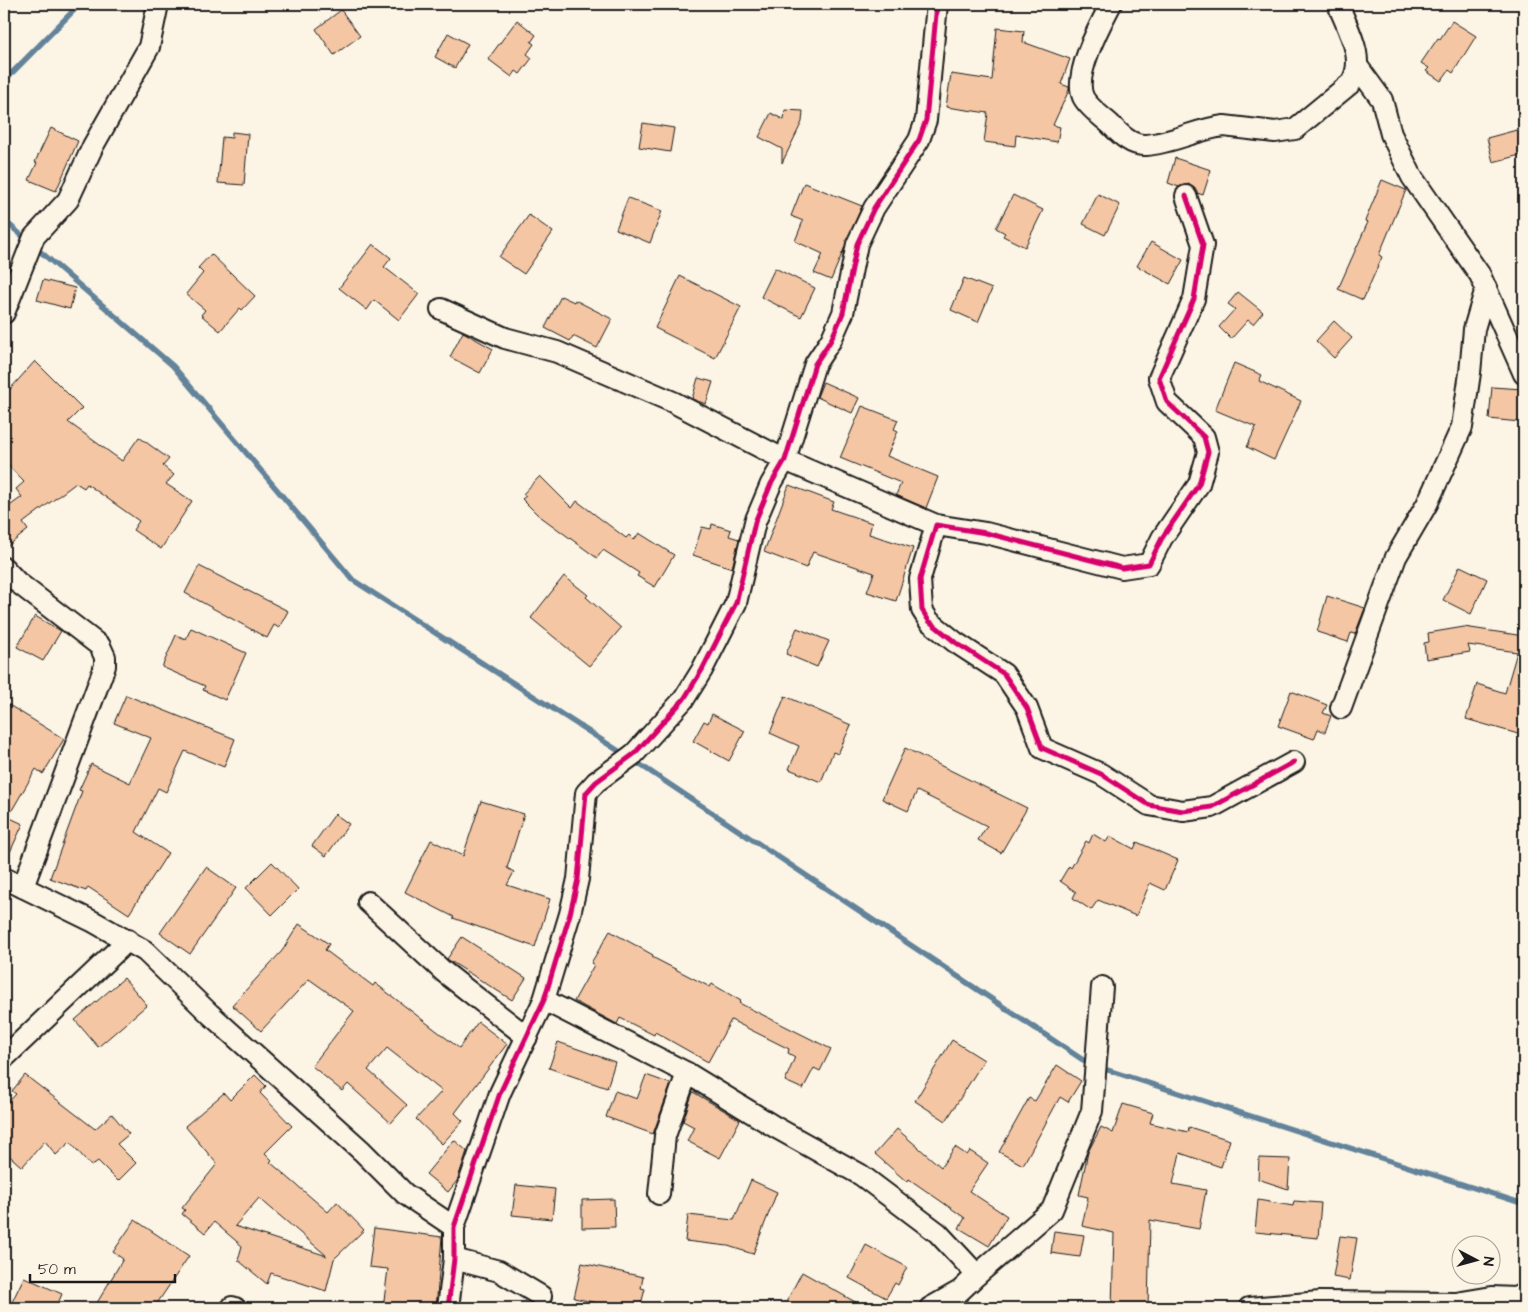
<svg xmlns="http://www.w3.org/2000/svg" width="1528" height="1312" font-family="'Architects Daughter',sans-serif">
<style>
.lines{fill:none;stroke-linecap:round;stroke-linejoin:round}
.stream{stroke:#63839b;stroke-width:5.5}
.building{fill:#f4c6a4;stroke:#1c1c1c;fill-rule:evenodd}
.minor-casing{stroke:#1c1c1c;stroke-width:24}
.minor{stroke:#fcf5e5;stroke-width:20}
.cycleway-casing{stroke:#fcf5e5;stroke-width:8}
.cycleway{stroke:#d6006c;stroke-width:5}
</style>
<rect width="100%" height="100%" fill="#fcf5e5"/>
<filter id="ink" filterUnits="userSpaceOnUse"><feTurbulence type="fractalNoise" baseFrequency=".02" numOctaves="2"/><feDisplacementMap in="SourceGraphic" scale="10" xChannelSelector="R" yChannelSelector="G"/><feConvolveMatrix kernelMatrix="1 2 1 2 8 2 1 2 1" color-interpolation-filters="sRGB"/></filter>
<g filter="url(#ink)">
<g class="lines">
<g class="stream">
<path d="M4,81L80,4"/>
<path d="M4,220L28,241"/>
<path d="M35,247L173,366L353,580L625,755"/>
<path d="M633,760L1089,1064L1524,1204"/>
</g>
</g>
<g class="building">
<path d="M341,10L360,36L334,55L316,29Z"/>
<path d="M517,20L536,35L531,42L534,44L527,54L532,58L520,74L516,71L512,77L488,59Z"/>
<path d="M1452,21L1476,36L1453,73L1449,70L1441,81L1426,71L1429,68L1421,63L1438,38L1440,39Z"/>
<path d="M997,28L1024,31L1023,42L1070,59L1061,84L1069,87V90L1053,125L1060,127L1057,142L1016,135L1015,146L984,142L988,113L946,107L951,74L992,80Z"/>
<path d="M448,33L468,44L455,68L435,57Z"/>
<path d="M785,110L803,111L802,122L782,163V149L759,137L771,113L784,120Z"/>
<path d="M643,123L674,128L670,152L639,147Z"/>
<path d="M51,128L78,141L56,191L29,180L37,163L35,162Z"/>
<path d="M1524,128V154L1493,162L1487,138Z"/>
<path d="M232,132L248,134L244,185L218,183L222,137L232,138Z"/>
<path d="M1175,158L1211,170L1203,195L1197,193L1189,184L1179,187L1168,183Z"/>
<path d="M1382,180L1406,190L1379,255L1382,257L1363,300L1338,289L1368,222L1365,221Z"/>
<path d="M804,183L862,206L831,280L814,273L823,254L795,241L803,221L791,216Z"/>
<path d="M1098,194L1120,205L1105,235L1083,224Z"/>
<path d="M1013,195L1043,210L1025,247L1003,236L1005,233L996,228Z"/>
<path d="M628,198L662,211L650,243L616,229Z"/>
<path d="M529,215L553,232L524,274L499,257Z"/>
<path d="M1151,242L1183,260L1170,284L1137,266Z"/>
<path d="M373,244L391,258L384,267L419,294L399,320L374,300L367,310L339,288Z"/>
<path d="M211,254L255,296L242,310L240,308L220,331L201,315L205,310L186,294L203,273L198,268Z"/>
<path d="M775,268L815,288L801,317L761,297Z"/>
<path d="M680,276L741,307L715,358L655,328Z"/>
<path d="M964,278L992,289L978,322L951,310Z"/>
<path d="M43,280L75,288L70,309L37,300Z"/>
<path d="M1238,292L1263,312L1253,324L1248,320L1231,339L1219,327L1235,309L1228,304Z"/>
<path d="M561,296L574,302L575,300L612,319L597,348L573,336L570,341L545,328Z"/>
<path d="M1334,321L1352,338L1334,358L1316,341Z"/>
<path d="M463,332L493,349L480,373L450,357Z"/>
<path d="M35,361L82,408L68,422L122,461L139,437L169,459L163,466L174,475L166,484L192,501L161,549L133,530L139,521L87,484L84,488L76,483L23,523L28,530L4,549V510L22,497L16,489L24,482L4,461V396Z"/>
<path d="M1234,363L1262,375L1259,381L1301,401L1274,460L1247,447L1256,427L1215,410Z"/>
<path d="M698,378L713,382L706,404L692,399Z"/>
<path d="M823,382L859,398L852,413L817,397Z"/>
<path d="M1492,387L1523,389L1520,422L1489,419Z"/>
<path d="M862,406L898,420L894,429L898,431L887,456L938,477L926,508L896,495L901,483L840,458Z"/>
<path d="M540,476L572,508L577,501L626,538L629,535L634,540L639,533L674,555L655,587L637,576L639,573L603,550L597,558L537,514L522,499L526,496L523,494Z"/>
<path d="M789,485L834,502L831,509L872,523L869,534L913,548L896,601L867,592L874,573L813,552L806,568L764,552Z"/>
<path d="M712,524L731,530L729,536L739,539L732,568L693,555L702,527L711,529Z"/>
<path d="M199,566L288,611L279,628L274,625L267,638L185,593Z"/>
<path d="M1460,566L1487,579L1471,614L1443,600Z"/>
<path d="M564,576L588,595L586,597L621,628L589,666L531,618Z"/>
<path d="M1327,596L1365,608L1355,634L1351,633L1348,642L1317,632Z"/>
<path d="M35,616L61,631L43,661L17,647Z"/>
<path d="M1464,627L1524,636V714L1518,734L1466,719L1477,684L1505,693L1517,652L1468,645L1470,652L1426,659L1424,643L1429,642L1428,633Z"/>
<path d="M191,628L246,653L225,700L203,690L205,686L162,667L176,635L186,639Z"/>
<path d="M797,628L829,641L817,667L786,654Z"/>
<path d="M1291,691L1327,705L1323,713L1331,716L1325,732L1318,729L1314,739L1278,726Z"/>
<path d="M126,695L235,739L224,767L185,751L166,792L158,788L136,832L168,853L129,914L88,887L86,891L50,878L82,791L79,790L91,764L130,783L151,738L114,723Z"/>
<path d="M785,696L851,725L838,754L833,752L821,782L789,769L799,746L770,733Z"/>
<path d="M4,702L64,739L43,774L36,769L8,817L23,824L4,865Z"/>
<path d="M712,714L745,731L729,761L693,741L704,721L708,723Z"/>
<path d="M905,748L1027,808L1001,853L978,840L987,826L917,791L908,811L882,799Z"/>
<path d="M481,801L524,814L507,868L514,872L507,885L550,899L535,947L453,918L454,917L405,892L431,840L463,856Z"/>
<path d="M335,814L349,824L326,856L312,846Z"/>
<path d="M1093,834L1106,842L1110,836L1134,849L1137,842L1178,860L1165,890L1150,883L1136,916L1098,900L1091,910L1073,898L1076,892L1060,881L1069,866L1071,868L1086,841L1089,843Z"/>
<path d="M272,862L298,889L272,915L246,888Z"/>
<path d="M206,867L236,888L190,954L160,933Z"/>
<path d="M299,924L329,944L325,950L373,986L375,983L459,1048L478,1022L507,1044L455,1113L463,1121L442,1144L416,1119L442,1091L387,1048L368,1070L407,1105L391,1123L348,1084L342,1091L312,1066L354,1011L309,979L261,1031L232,1005L282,951Z"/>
<path d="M610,931L653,955L652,957L710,987L712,984L741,1001L739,1003L831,1049L820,1071L814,1068L803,1089L785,1081L795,1057L788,1053L789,1049L731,1020L708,1062L655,1032L654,1035L620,1018L617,1024L574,1001L594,965L591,963Z"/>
<path d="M462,937L526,978L512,1000L447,959Z"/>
<path d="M124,978L147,1005L98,1047L75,1020Z"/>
<path d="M952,1040L984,1060L946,1121L915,1101Z"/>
<path d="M558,1042L615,1062L607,1088L549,1068Z"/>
<path d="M1057,1065L1081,1081L1068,1102L1060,1097L1023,1165L999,1152L1029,1098L1035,1101Z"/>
<path d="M25,1075L95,1129L112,1114L129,1134L117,1144L136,1163L118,1181L98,1161L91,1166L70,1142L56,1155L45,1141L22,1167L4,1151V1107L16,1094L12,1091Z"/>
<path d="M255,1075L266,1086L260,1093L292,1126L265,1153L272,1160L270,1162L328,1212L337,1202L364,1230L334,1259L326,1291L271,1273L267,1284L238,1260L242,1246L214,1222L205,1233L182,1214L185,1210L182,1208L217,1164L185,1126L224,1093L230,1100ZM259,1198L327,1256L235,1226Z"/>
<path d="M646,1075L671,1084L653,1134L606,1117L615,1091L637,1099Z"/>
<path d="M693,1092L740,1120L720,1158L687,1141L694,1127L683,1121Z"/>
<path d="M1123,1104L1153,1113L1150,1123L1188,1132L1189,1127L1230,1140L1221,1167L1180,1153L1173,1184L1206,1190L1199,1229L1150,1220L1148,1308H1112L1114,1233L1082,1226L1088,1197L1079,1195L1088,1152L1101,1127L1113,1133Z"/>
<path d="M897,1129L941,1167L955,1147L967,1155L970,1151L988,1163L969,1191L1007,1216L989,1246L959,1228L965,1218L909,1179L907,1182L875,1154Z"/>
<path d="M454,1140L467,1151L457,1181L448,1192L426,1174Z"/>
<path d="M1259,1158L1290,1159L1288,1189L1258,1179Z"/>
<path d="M751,1180L777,1192L753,1254L728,1246L685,1241L688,1215L734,1220Z"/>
<path d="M516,1185L555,1189L552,1219L512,1215Z"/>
<path d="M614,1199L615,1227L582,1228V1200Z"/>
<path d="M1258,1200L1293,1206L1294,1201L1321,1203L1318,1238L1255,1232Z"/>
<path d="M135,1220L189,1256L154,1308H94L123,1259L113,1252Z"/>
<path d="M374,1228L442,1237L436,1308H383L388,1269L369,1267Z"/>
<path d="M1054,1231L1084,1235L1080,1257L1051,1253Z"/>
<path d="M1340,1236L1357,1238L1350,1280L1333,1277Z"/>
<path d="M866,1245L907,1267L898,1285L895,1283L886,1298L849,1278Z"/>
<path d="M582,1263L643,1277L641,1288L645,1289L640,1308H621L574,1298Z"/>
<path d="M802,1272L866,1308H783Z"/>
<path d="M24,1277L62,1294L56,1308H19L11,1304Z"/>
</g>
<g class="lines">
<defs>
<g id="minor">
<path d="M1111,4C1100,25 1073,74 1083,97C1088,107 1102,117 1110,124C1120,134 1131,146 1146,145C1173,143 1197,129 1224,126L1275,132L1295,129L1351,83C1367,59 1347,28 1338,4"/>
<path d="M1358,67L1382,100L1391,134L1412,177L1480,275L1524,374"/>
<path d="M1186,196L1203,245L1194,299L1159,378L1167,402L1204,437L1208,452L1199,484L1162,538L1149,564L1122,568L986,533L936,525L920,579L922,610L929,621L955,642L1004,674L1027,708L1042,748L1101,774L1149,805L1183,811L1212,807L1294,762"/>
<path d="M441,309L505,338L557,352L673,402L785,460L936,525"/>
<path d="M4,313L34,237L68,200L93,146L149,47L158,4"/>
<path d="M4,568L17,582L100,646L105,657V666L23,887"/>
<path d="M1341,708L1396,557L1427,504L1462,427L1470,373L1474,329L1486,288"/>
<path d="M4,878L94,922L145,951L210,1014L362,1151L405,1194L454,1227"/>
<path d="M368,902L444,972L527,1037"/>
<path d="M544,1000L687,1073L775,1127L861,1175L938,1233L977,1275L960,1291L930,1308"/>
<path d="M4,1058L128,940"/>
<path d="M659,1194L665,1136L687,1073"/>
<path d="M454,1259L499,1271L541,1296"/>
<path d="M977,1275L1052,1210L1092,1111L1102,987"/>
<path d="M232,1307L235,1308"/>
<path d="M448,1308L454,1259V1227L500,1093L544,1000L570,914L578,879L586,793L596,782L634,754L684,699L702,670L736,603L755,522L771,484L785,460L815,364L831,340L843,313L857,244L874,208L919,140L926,120L937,4"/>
<path d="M1249,1308L1320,1302L1456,1303L1492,1297L1515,1298L1524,1294"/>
</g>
</defs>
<use href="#minor" class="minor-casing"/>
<use href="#minor" class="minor"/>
<defs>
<g id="cycleway">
<path d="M1186,196L1203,245L1194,299L1159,378L1167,402L1204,437L1208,452L1199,484L1162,538L1149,564L1122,568L986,533L936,525L920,579L922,610L929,621L955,642L1004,674L1027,708L1042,748L1101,774L1149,805L1183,811L1212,807L1294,762"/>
<path d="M448,1308L454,1259V1227L500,1093L544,1000L570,914L578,879L586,793L596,782L634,754L684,699L702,670L736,603L755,522L771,484L785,460L815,364L831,340L843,313L857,244L874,208L919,140L926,120L937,4"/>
</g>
</defs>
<use href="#cycleway" class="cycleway-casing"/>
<use href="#cycleway" class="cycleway"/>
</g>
</g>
<rect width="1528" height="1312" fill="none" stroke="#fcf5e5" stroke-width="20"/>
<rect x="10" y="10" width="1508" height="1292" fill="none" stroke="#1c1c1c" stroke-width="2" filter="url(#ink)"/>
<g transform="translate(1476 1260) rotate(96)"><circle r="24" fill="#fcf5e5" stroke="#a29e95"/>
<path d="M0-4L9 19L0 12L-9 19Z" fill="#1c1c1c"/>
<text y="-8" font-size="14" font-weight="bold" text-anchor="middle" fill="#1c1c1c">N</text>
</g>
<path d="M30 1274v8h145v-8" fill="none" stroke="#1c1c1c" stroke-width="2.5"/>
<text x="38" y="1274" font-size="15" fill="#1c1c1c" stroke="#fcf5e5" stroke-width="4" paint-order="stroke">50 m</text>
</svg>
